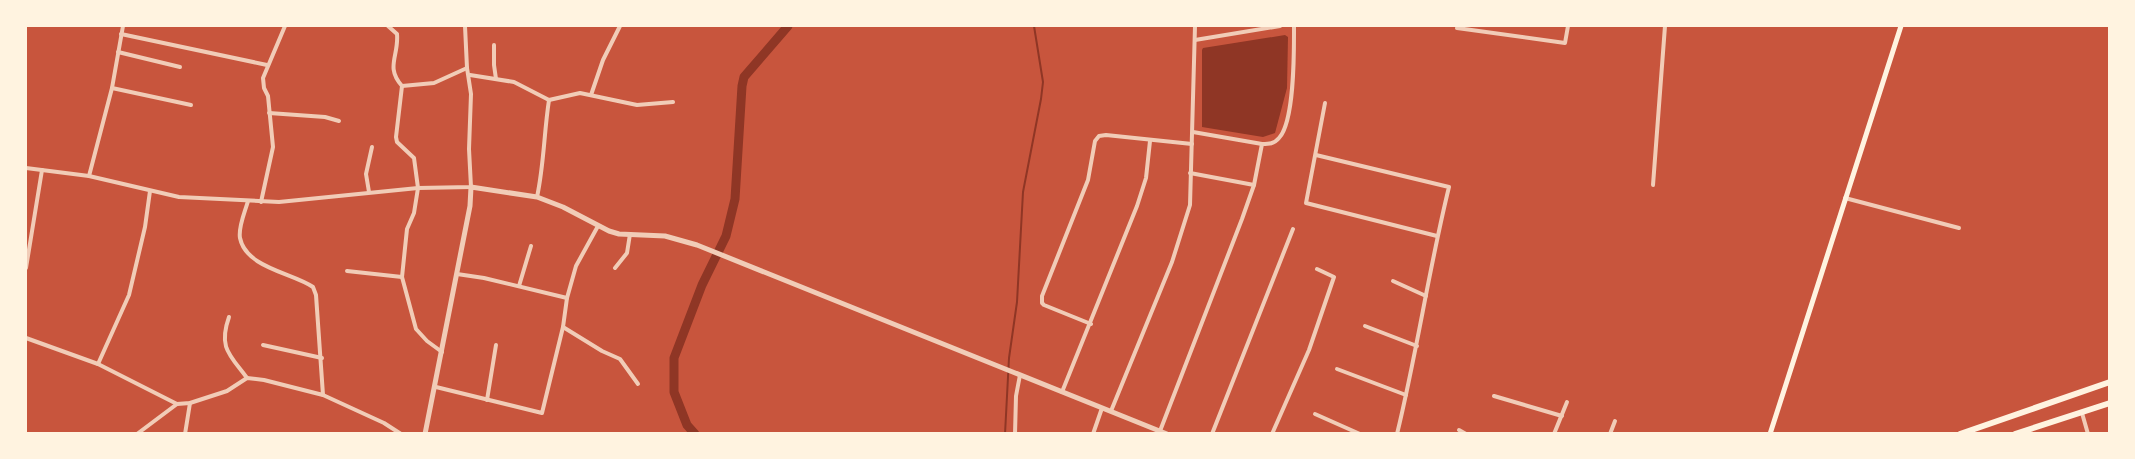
<svg xmlns="http://www.w3.org/2000/svg" width="2135" height="459" font-family="Ubuntu,sans-serif">
<style>
.water{fill:#8f3625}
.lines{fill:none;stroke-linecap:round;stroke-linejoin:round}
.stream{stroke:#8f3625;stroke-width:2}
.canal{stroke:#8f3625;stroke-width:9}
.minor{stroke:#f1ccb7;stroke-width:4}
.tertiary{stroke:#f1ccb7;stroke-width:5}
.secondary{stroke:#fff3e0;stroke-width:5}
.primary{stroke:#fff3e0;stroke-width:6}
</style>
<rect width="100%" height="100%" fill="#c8553d"/>
<path class="water" d="M1285,35L1288,37L1287,88L1275,133L1263,137L1202,127V50L1203,48Z"/>
<g class="lines">
<path class="stream" d="M1005,434L1009,358L1017,302L1023,192L1041,99L1043,82L1034,26"/>
<path class="canal" d="M695,434L687,425L674,392V358L702,285L726,236L735,199L742,86L744,77L788,26"/>
<g class="minor">
<path d="M388,26L397,34C399,56 385,67 402,86L396,137L397,142L414,158L418,188L414,213L407,229L402,277L416,329L427,341L442,352"/>
<path d="M1457,28L1565,43L1568,26"/>
<path d="M121,34L267,65"/>
<path d="M1195,40L1280,26"/>
<path d="M494,45V65L496,79"/>
<path d="M118,52L180,67"/>
<path d="M470,75L514,82L549,100L580,93L637,105L673,102"/>
<path d="M402,86L434,83L467,68"/>
<path d="M112,88L191,105"/>
<path d="M591,95L603,60L620,26"/>
<path d="M1325,103L1306,203L1437,236"/>
<path d="M269,113L325,117L339,121"/>
<path d="M1193,132L1262,144C1269,144 1274,144 1279,138C1295,121 1294,49 1294,26"/>
<path d="M1316,155L1449,187C1429,268 1417,352 1397,434"/>
<path d="M26,168L89,176L179,197L279,202L418,188L471,187L469,149L471,94L467,68L465,26"/>
<path d="M1190,173L1254,185"/>
<path d="M89,176L112,88L123,26"/>
<path d="M1653,185L1665,26"/>
<path d="M369,192L366,174L372,147"/>
<path d="M537,197C544,165 544,132 549,100"/>
<path d="M1845,198L1959,228"/>
<path d="M261,202L273,147L268,96L264,88L263,78L285,26"/>
<path d="M26,268L42,170"/>
<path d="M615,268L627,253L630,234"/>
<path d="M347,271L402,277"/>
<path d="M457,274L484,278L567,298"/>
<path d="M1393,281L1426,296"/>
<path d="M519,286L531,246"/>
<path d="M229,317C218,348 230,355 247,378"/>
<path d="M1091,324L1044,305L1042,303V296L1088,180L1095,141L1099,136L1106,135L1192,144"/>
<path d="M1365,326L1417,346"/>
<path d="M563,327L602,351L620,359L638,384"/>
<path d="M26,338L98,364L177,404"/>
<path d="M263,345L322,358"/>
<path d="M98,364L129,295L145,227L150,191"/>
<path d="M1337,369L1406,395"/>
<path d="M436,387L542,413L563,327L567,298L576,266L598,226"/>
<path d="M1062,392L1137,206L1146,178L1150,141"/>
<path d="M323,395L384,423L401,434"/>
<path d="M1494,396L1562,416"/>
<path d="M487,400L496,345"/>
<path d="M1111,411L1172,262L1190,205L1195,26"/>
<path d="M2082,413L2088,434"/>
<path d="M1315,414L1360,434"/>
<path d="M1459,430L1466,434"/>
<path d="M1160,431L1242,219L1254,185L1262,144"/>
<path d="M137,434L177,404L190,403L227,391L247,378L264,380L323,395L316,295L313,287C293,273 246,268 240,238C238,227 245,212 248,201"/>
<path d="M185,434L190,403"/>
<path d="M1015,434L1016,396L1020,375"/>
<path d="M1093,434L1102,408"/>
<path d="M1212,434L1293,229"/>
<path d="M1272,434L1309,350L1334,277L1317,269"/>
<path d="M1554,434L1567,402"/>
<path d="M1610,434L1615,421"/>
</g>
<path class="tertiary" d="M425,434L470,206L471,187L537,197L563,207L609,231L619,234L665,236L697,245L1167,434"/>
<path class="secondary" d="M1770,434L1901,26"/>
<g class="primary">
<path d="M1960,434L2110,382"/>
<path d="M2015,434L2110,403"/>
</g>
</g>
<rect width="2135" height="459" fill="none" stroke="#fff3e0" stroke-width="54"/>
</svg>
